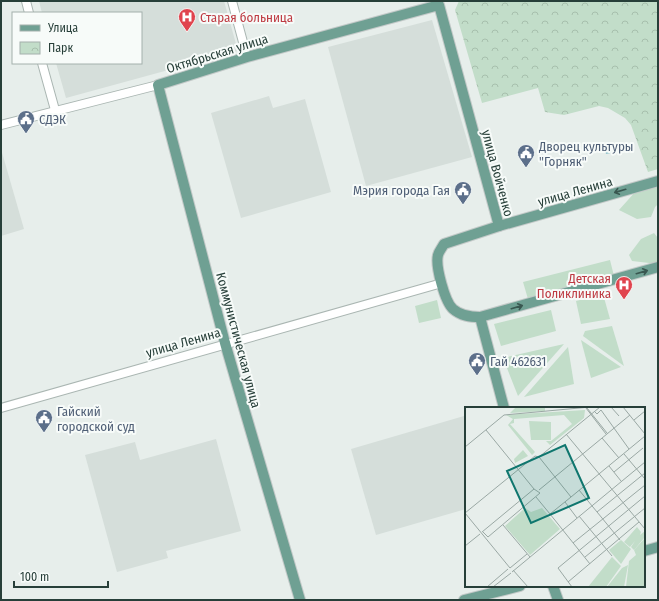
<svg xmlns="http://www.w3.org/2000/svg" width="659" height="601" font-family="'Fira Sans Condensed',sans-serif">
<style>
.built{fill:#d5deda}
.grass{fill:#c2ddc9}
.park{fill:url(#park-crowns)}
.water{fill:#94c5ce}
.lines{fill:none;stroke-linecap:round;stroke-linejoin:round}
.minor-casing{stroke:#aab6b2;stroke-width:10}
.major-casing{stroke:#c3c9c8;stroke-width:12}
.minor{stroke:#fff;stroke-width:8}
.major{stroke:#6fa093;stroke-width:10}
.oneway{stroke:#395750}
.labels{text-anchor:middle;stroke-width:4;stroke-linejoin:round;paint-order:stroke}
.health-label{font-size:13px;fill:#be3a42;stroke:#f7fbf9;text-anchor:start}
.street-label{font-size:13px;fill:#273f39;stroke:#f7fbf9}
.service-label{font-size:13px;fill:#4e5e75;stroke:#f7fbf9;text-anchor:start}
.inset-road{fill:none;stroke:#9aa8a4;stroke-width:1}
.view{fill:#0f766e;fill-opacity:0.15;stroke:#0f766e;stroke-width:2}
.inset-edge{fill:none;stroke:#273f39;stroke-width:2}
</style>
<defs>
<pattern id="park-crowns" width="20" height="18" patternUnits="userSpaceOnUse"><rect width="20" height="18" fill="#c2ddc9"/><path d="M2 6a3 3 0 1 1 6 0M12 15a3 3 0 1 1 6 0" fill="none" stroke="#a7bfad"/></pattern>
</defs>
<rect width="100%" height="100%" fill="#e7eeeb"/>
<g class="built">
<path d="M39,1H224L238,51L66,98L56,63H141V13H42Z"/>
<path d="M432,20L472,157L366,186L328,47Z"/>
<path d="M269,96L273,108L305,99L331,192L241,218L211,113Z"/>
<path d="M1,149L24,229L1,236Z"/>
<path d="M464,416L466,424V509L376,535L351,449Z"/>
<path d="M216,439L241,531L166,551L168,558L117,572L85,455L135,442L140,460Z"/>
</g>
<g class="grass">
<path d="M657,186L658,204L655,207L651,217L637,219L619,210L636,191Z"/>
<path d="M654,233L658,238V264L632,261L629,255L641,239Z"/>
<path d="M610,260L614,276L528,299L523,282Z"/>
<path d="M603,294L610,319L581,324L576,301Z"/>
<path d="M437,300L441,318L419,323L415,306Z"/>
<path d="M551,310L556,331L501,346L494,324Z"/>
<path d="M612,326L624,366L583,336L585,331Z"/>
<path d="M581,340L621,367L591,378Z"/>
<path d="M564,344L518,396L503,358Z"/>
<path d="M568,347L574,384L524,397Z"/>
</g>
<path class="park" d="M459,1H658V169L648,172L631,125L625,118L608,108L599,106L564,115L545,112L538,88L482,103L455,10Z"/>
<path class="water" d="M614,142L616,152L606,154L604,145Z"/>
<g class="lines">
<defs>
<g id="minor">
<path d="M26,1L29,13"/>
<path d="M232,1L247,57"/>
<path d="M42,63L55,110"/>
<path d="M1,125L158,85"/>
<path d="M1,408L442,283"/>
</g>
<g id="major">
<path d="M480,317L658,267"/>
<path d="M504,408L480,317C470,317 461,316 453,309C445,302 435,266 438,255C439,251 442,248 444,244L499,226L658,181"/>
<path d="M644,551L658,547"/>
<path d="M553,586L558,600"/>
<path d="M300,600L225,343L158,85L247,57L439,5L499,226"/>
<path d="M464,600L520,586"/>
</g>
</defs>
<use href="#minor" class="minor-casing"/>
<use href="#major" class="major-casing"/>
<use href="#minor" class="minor"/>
<use href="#major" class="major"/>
</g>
<defs><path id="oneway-shaft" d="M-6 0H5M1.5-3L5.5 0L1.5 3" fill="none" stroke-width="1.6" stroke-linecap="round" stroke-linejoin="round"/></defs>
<g class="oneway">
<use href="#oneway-shaft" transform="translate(620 191) rotate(164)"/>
<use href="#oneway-shaft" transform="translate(642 272) rotate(-16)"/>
<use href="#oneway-shaft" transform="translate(517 307) rotate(-16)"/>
</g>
<defs>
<symbol id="hospital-pin" viewBox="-11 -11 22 30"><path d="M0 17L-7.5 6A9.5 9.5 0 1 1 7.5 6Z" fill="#e0444e" stroke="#f7fbf9"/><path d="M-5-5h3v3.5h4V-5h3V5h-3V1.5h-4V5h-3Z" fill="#fff"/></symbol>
<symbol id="civic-pin" viewBox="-11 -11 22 30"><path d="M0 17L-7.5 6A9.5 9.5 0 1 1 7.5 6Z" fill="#5c6f8a" stroke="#f7fbf9"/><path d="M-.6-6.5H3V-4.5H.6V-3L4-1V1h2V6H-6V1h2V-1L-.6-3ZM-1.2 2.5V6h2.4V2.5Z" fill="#fff"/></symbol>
</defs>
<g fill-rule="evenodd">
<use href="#hospital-pin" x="177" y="7" width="20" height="27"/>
<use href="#civic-pin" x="16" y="109" width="20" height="27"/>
<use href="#civic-pin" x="516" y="143" width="20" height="27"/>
<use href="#civic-pin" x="453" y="180" width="20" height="27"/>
<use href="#hospital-pin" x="614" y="275" width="20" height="27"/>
<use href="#civic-pin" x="467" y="351" width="20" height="27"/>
<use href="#civic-pin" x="34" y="408" width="20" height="27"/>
</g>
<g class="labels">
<g class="health-label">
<text x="200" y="22">Старая больница</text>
<text x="611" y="283" text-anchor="end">Детская<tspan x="611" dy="15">Поликлиника</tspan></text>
</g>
<g class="street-label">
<text transform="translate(217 53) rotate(-17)" y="5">Октябрьская улица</text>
<text transform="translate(498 173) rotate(75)" y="5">улица Войченко</text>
<text transform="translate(575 191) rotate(-16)" y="5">улица Ленина</text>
<text transform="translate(239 340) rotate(75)" y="5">Коммунистическая улица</text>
<text transform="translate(183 342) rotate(-16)" y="5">улица Ленина</text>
</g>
<g class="service-label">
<text x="39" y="124">СДЭК</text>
<text x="539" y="151">Дворец культуры<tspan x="539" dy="15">"Горняк"</tspan></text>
<text x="450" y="195" text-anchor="end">Мэрия города Гая</text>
<text x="490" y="366">Гай 462631</text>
<text x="57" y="416">Гайский<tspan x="57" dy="15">городской суд</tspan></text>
</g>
</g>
<g transform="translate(465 407)">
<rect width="180" height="180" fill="#e7eeeb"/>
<path d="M64,14L86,15V33H66Z" fill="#c2ddc9"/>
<path d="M51,0H80V4L45,6ZM120,3L119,11L85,38L81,34H86L107,17L99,8L49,12V16L45,17L70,45L67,48L43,18L48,12L41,8ZM172,120L176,125L175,128L180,124V130L169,143L166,140L170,134L165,140L159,135ZM147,150L156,159L141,180H123Z" fill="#c2ddc9"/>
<path d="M58,43L63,49L50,56L49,52ZM60,101L66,105L77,101L95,122L65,148L40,119Z" fill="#c2ddc9"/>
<path d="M180,131V180H161L164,154L171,148L169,143ZM156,133L166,142L156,157L144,143ZM163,158L159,180H142L157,161Z" fill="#c2ddc9"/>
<path class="inset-road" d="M146,0L154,9M158,0L180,27M121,1L141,27M122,1L142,26M129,4L132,7L136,3L164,42M169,13L180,4M101,27L180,122M137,31L154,51M0,40L39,8L125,0M159,47L180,72M74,50L135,0M144,59L156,74M149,65L178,41M74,83L165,8M114,83L155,133M106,90L180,29M100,95L112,111M132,105L180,66M0,106L70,49L74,50L106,90L85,107L71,90M0,106L45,161M85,107L125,157M114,109L147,149M38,118L65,150M17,125L69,82M18,125L23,130L75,86L69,82L21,23M108,136L180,78M0,139L15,127M120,150L180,101M45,161L62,147M48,163L63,180M47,165L180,55M103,175L174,115M22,180L43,162M28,180L46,166M107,180L93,161L180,89"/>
<path class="view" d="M100,38L124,91L66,116L42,64Z"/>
<rect width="180" height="180" class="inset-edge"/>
</g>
<rect width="659" height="601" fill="none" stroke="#273f39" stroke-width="4"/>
<rect x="12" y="12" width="130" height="52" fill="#f7fbf9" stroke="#a4b0ac"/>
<rect x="20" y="25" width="20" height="6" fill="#6fa093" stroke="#a4b0ac"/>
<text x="48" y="32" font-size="12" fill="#273f39">Улица</text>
<rect x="20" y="42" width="20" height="12" fill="url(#park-crowns)" stroke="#a4b0ac"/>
<text x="48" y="52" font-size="12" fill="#273f39">Парк</text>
<path d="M14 581v6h94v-6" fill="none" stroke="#273f39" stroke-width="2"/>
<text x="20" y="581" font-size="12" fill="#273f39" stroke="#f7fbf9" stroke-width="3" paint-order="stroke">100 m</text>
</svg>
